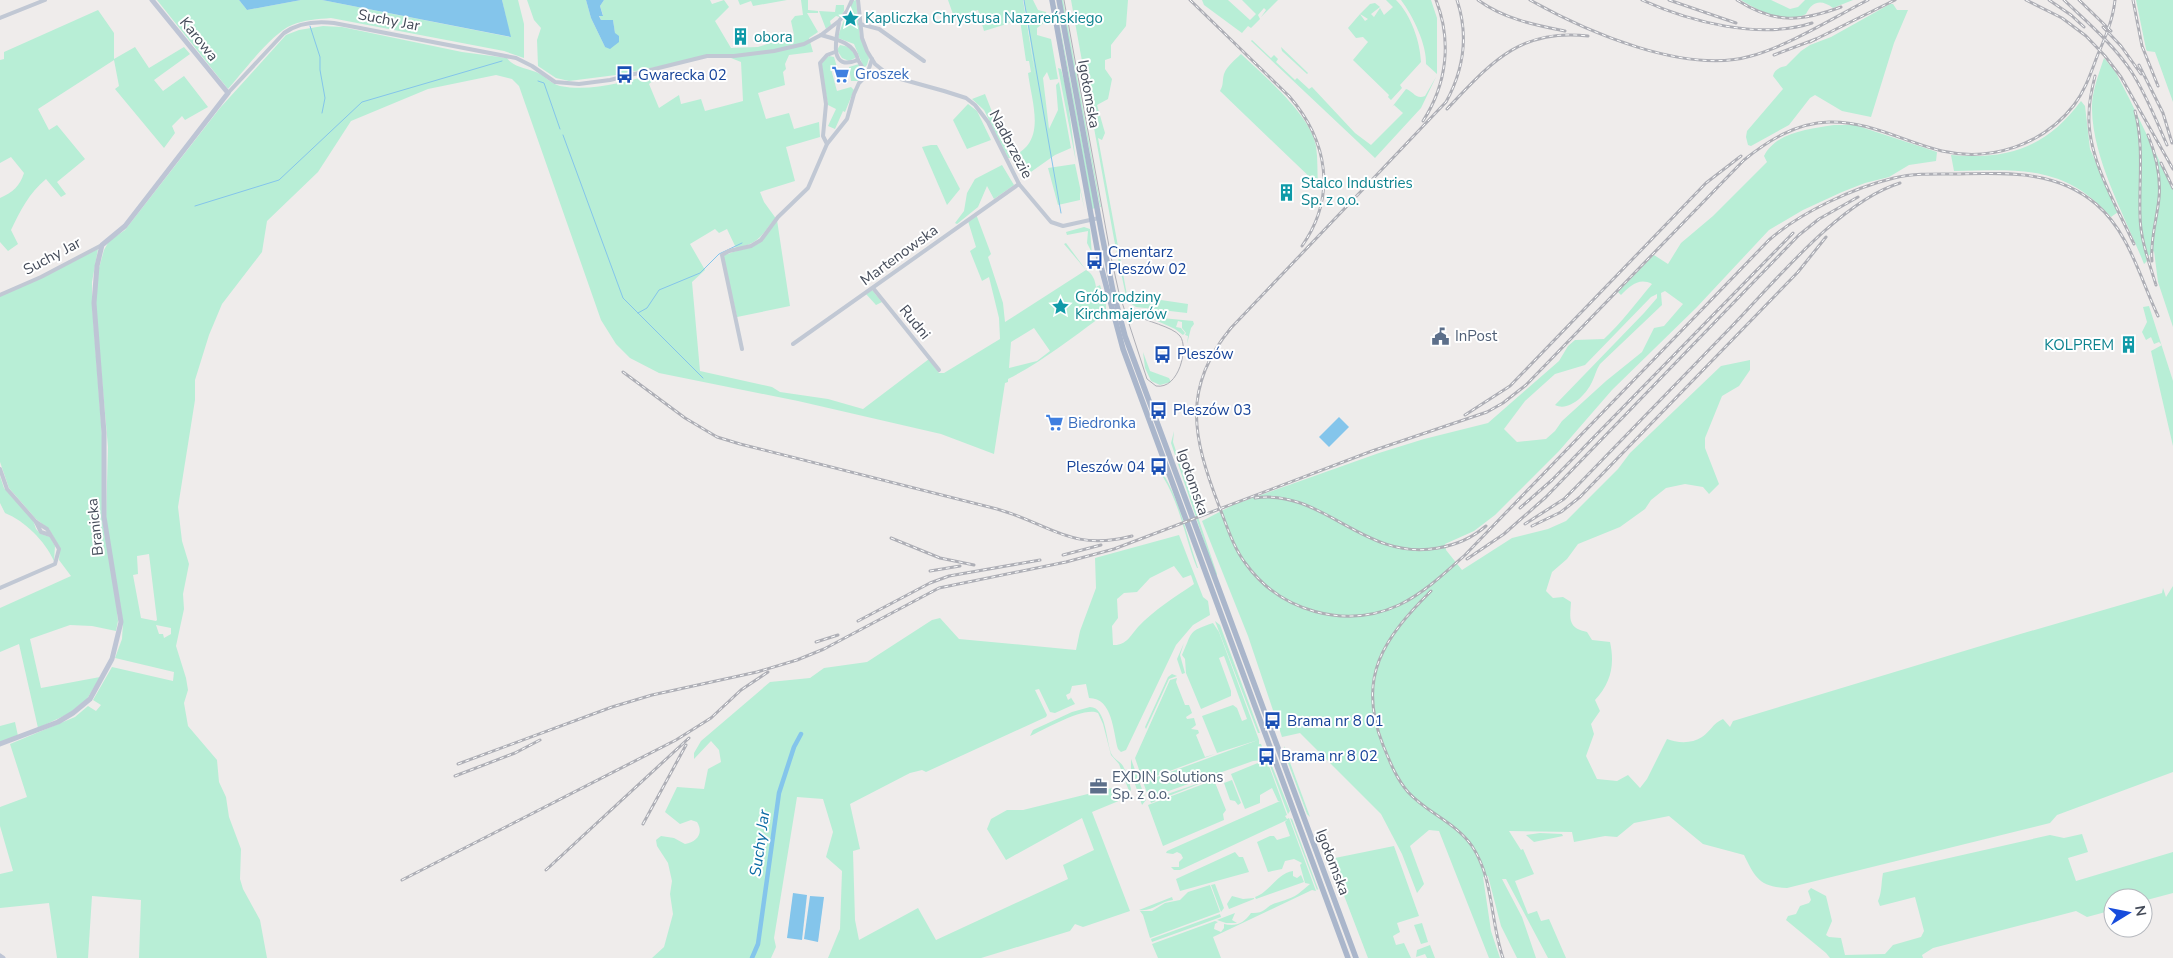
<svg xmlns="http://www.w3.org/2000/svg" width="2173" height="958" font-family="'Nunito Sans',sans-serif">
<style>
.green{fill:#b8eed6;fill-rule:evenodd}
.water{fill:#84c5eb}
.lines{fill:none;stroke-linecap:round;stroke-linejoin:round}
.stream{stroke:#84c5eb;stroke-width:1}
.canal{stroke:#84c5eb;stroke-width:4.5}
.street{stroke:#c1c8d4;stroke-width:4}
.secondary{stroke:#bec5d5;stroke-width:5}
.primary{stroke:#aab6cb;stroke-width:5.5}
.tram{stroke:#aeafb6;stroke-width:1}
.rail-casing{stroke:#aeafb6;stroke-width:3}
.rail{stroke:#fff;stroke-width:1;stroke-dasharray:4;stroke-linecap:butt}
.labels{text-anchor:middle;stroke-width:4;stroke-linejoin:round;paint-order:stroke}
.culture-label{font-size:15px;fill:#0d838f;stroke:#fff;text-anchor:start}
.street-label{font-size:15px;fill:#444b59;stroke:#fff}
.shop-label{font-size:15px;fill:#366cbe;stroke:#fff;text-anchor:start}
.transit-label{font-size:15px;fill:#164399;stroke:#fff;text-anchor:start}
.service-label{font-size:15px;fill:#4e5e75;stroke:#fff;text-anchor:start}
.water-label{font-size:16px;font-style:italic;fill:#0b6ba5;stroke:#fff}
</style>
<rect width="100%" height="100%" fill="#efeceb"/>
<g class="green">
<path d="M157,0H239L247,10L301,0H322L510,37L502,0H518L524,24V58L504,51L331,18C318,19 304,20 292,25C272,33 243,72 228,89Z"/>
<path d="M527,0H586L591,18L605,47L615,33L613,20H601L599,15H603L600,6L604,0H710L712,4L724,0L729,7L715,21L731,48L758,47L794,35L791,21L795,16L803,15L801,0H808V10L818,11V13H807L818,32L809,38L813,52L789,55L785,64L786,69L783,72L785,85L758,93L766,119L789,113L794,129L819,122L820,137L786,147L795,181L760,192L764,202L777,220L790,306L737,317L723,256C748,244 760,254 772,222C760,238 757,244 736,248L727,229L719,233L715,229L690,244L705,270L692,282L700,371L772,387L780,392L828,399L863,409L929,359L939,373H944L1000,339L999,318L989,277L982,281L970,251L976,247L968,221L976,214L991,254L988,257L1003,303L1005,322L1086,270L1064,244L1066,243L1086,270C1093,274 1095,280 1096,287L1100,285L1106,305V316L1098,319C1069,340 1040,363 1008,379V382L1005,383L994,454L941,434L798,401L659,373L630,358L616,344L601,320L519,86L512,79L496,75L428,89L351,121L318,172L267,221L262,252L222,304L209,335L195,380V400L178,507L182,541L189,564L183,594L184,609L176,646L186,678L188,690L184,703L188,726L217,760L219,782L226,797L229,817L241,849L240,879L243,889L260,920L267,958H139L141,900L92,896L88,958H57L49,903L0,908V874L13,871L0,826V807L27,797L10,744L75,717L88,706L96,711L101,705L93,700L112,667L173,681L174,672L115,658L122,639L123,622L106,520L108,447L96,311V286L99,268L104,250L109,241L125,230L220,108L286,35L299,30L323,26L342,27L462,52L507,58C512,66 525,68 533,71C543,73 550,84 560,86C591,92 624,82 655,74V79L649,84L659,108L679,95L681,104L701,99L705,111L743,101L741,62L721,54L616,75L569,81L556,78L538,66L537,40L541,28L534,20ZM1034,328L1050,351L1037,361L1009,368L1011,342ZM149,554L157,620L156,621L141,618L133,575L138,574L137,556ZM156,625L171,628V634L164,638L163,634H159Z"/>
<path d="M738,0H787L753,6L751,1L740,5Z"/>
<path d="M856,0L860,37L869,58L867,65L864,68L854,44L838,38C842,21 847,16 853,1Z"/>
<path d="M948,0H1023L1036,80L1024,0H1033L1038,10L1046,12L1048,20L1037,28V35L1051,39L1058,79L1050,80L1047,72L1043,78L1049,129L1058,110L1056,85L1059,82L1071,148L1055,155L1028,174L1020,157L1008,158L984,110L972,99L985,94L1010,157C1048,144 1032,104 1028,73L1031,72L1029,61H1026L1020,20L984,31L978,10L954,17Z"/>
<path d="M1055,0L1095,208L1092,209Z"/>
<path d="M1061,0H1063L1101,207H1100Z"/>
<path d="M1071,0H1128L1126,26L1111,45V58L1105,60V69L1112,79L1108,99L1097,105L1105,133L1102,140L1098,138L1127,295L1188,304L1187,313L1136,307L1127,301L1114,239Z"/>
<path d="M1202,0H1228L1250,20L1256,14L1242,0H1278L1261,17L1266,10L1264,8L1258,15L1260,19L1251,28L1248,26L1242,33L1204,5Z"/>
<path d="M1386,0H1396C1411,15 1420,41 1421,62L1400,85L1402,88L1391,100L1388,97L1389,95L1353,60L1368,42L1363,37L1356,38L1348,28L1360,14L1365,21L1368,19L1360,14L1370,4L1375,3L1380,7L1371,14L1374,17L1380,8L1384,15L1393,7Z"/>
<path d="M1401,0H1431L1437,18V74L1426,64C1427,45 1413,16 1401,0Z"/>
<path d="M1741,0H1771L1790,9L1798,7L1805,0H1853L1833,8C1822,0 1813,0 1806,14C1787,25 1758,11 1741,0Z"/>
<path d="M2136,0H2173V102L2155,52L2147,51L2146,49Z"/>
<path d="M1890,4H1893L1897,10H1908L1894,43L1871,117L1842,111L1815,95L1810,98L1789,125L1751,146L1748,145L1746,137L1747,131L1783,89L1773,76C1774,70 1780,67 1786,66L1801,51L1810,45L1831,37Z"/>
<path d="M836,5H844V11L840,17L836,16L830,21L831,25L826,29L819,11L835,12Z"/>
<path d="M98,10L114,33V59L135,47L149,68L184,47L190,54L154,80L163,91L184,76L208,107L185,120L182,116L172,126L175,133L164,148L115,89L119,86L114,60L38,109L49,130L57,125L85,159L57,182L66,194L61,197L46,179C29,193 20,211 11,230L18,244L8,251L0,242V198C13,192 20,186 24,173L11,157L0,163V60L4,59V52Z"/>
<path d="M1252,40L1271,58L1274,55L1278,59L1276,62L1295,80L1297,78L1309,89L1312,87L1355,133L1371,145L1403,113L1394,105L1392,107L1406,89C1413,91 1416,100 1425,96L1436,77L1421,108L1375,158L1251,41Z"/>
<path d="M840,45L849,47L855,55V58L849,61L842,58L837,50Z"/>
<path d="M1281,47L1308,73L1307,74L1282,51Z"/>
<path d="M1241,54C1264,76 1310,114 1316,146C1318,159 1317,172 1318,185L1220,91C1224,84 1222,81 1224,74C1227,66 1235,60 1241,54Z"/>
<path d="M829,56L834,57L837,67L831,69L837,91L851,87L854,90L845,112L843,111L835,129L828,126L836,109L828,105L821,64L823,60Z"/>
<path d="M2104,58L2115,71L2129,98L2173,189V327L2158,282L2154,251L2146,258L2147,261L2144,264C2126,218 2093,160 2092,110C2091,94 2099,73 2104,58Z"/>
<path d="M859,64L863,73L858,81H851L849,67Z"/>
<path d="M1058,68L1061,69L1066,88L1076,162Z"/>
<path d="M2081,101L2085,106L2090,149L2118,212L2111,217C2064,164 2018,170 1954,171L1951,155C2007,160 2046,148 2081,101Z"/>
<path d="M968,104L977,111L991,140L967,149L953,120Z"/>
<path d="M1834,125H1855L1937,152L1936,161L1909,165L1889,177L1865,183L1842,192L1803,210L1769,230L1697,307L1612,390L1559,451L1495,515L1474,531L1445,544L1446,550L1462,570L1512,538L1548,529L1566,521L1618,469L1630,453L1721,366L1750,360V370L1739,386L1722,396L1705,438V448L1719,484L1709,494L1703,487L1685,484L1666,488L1651,500L1645,509L1620,527L1578,544L1567,559L1552,572L1546,591L1553,598L1563,597L1571,602C1570,618 1567,628 1587,632L1592,640L1610,642C1615,665 1611,683 1595,700L1600,711L1591,724L1594,734L1586,756L1597,779L1617,781L1628,775L1640,788L1647,779L1667,739C1677,743 1692,744 1702,737C1711,731 1712,724 1723,719L1730,727L1733,721L2017,635L2162,593L2163,588L2166,597L2173,586V772L2057,815L2050,823L1787,888C1759,887 1755,877 1744,855L1703,844L1669,816L1634,823L1617,837L1605,836L1574,842L1572,832L1509,831L1521,850L1523,849L1534,874L1515,881L1528,914L1537,911L1541,921L1549,919L1566,958H1548L1506,879H1502L1522,917L1536,958H1517L1501,926L1488,876L1483,877L1491,931L1500,958H1489L1439,831L1429,830L1410,846L1424,884L1417,893L1402,854L1381,814L1300,733L1282,737L1248,636L1202,521L1233,505L1379,453L1424,439L1488,423L1559,361L1568,346L1575,340L1604,339C1622,322 1636,303 1652,284C1639,277 1630,286 1621,295L1618,292L1654,255L1668,264L1681,243L1713,216L1767,162L1764,156C1776,132 1809,129 1834,125ZM1665,291L1683,304L1664,326L1654,328L1642,352L1606,381L1562,421L1555,431L1546,439L1517,442L1504,429L1525,401L1555,374L1585,365L1651,297L1657,294V298L1644,313L1555,405C1569,412 1586,395 1592,382C1595,376 1596,370 1600,364L1662,305L1661,293Z"/>
<path d="M931,145H937L960,189L947,205L922,147Z"/>
<path d="M1075,164L1085,211L1080,190V200L1058,205L1048,168Z"/>
<path d="M1002,165L1014,185L994,199L987,186L978,207L957,224L955,223L964,211L967,193L975,179Z"/>
<path d="M1084,227L1090,229L1092,255L1090,253L1087,254L1091,251L1087,243L1088,231L1067,235L1066,232Z"/>
<path d="M98,249L92,282V304L102,436V519L115,591L118,621L116,631L92,626L70,625L30,639L41,688L100,677L87,699L68,714L38,728L19,644L0,652V608L71,576L59,560L60,548L49,529L36,519L9,488L0,462V296Z"/>
<path d="M872,290L882,302L876,305L866,294Z"/>
<path d="M2149,306L2173,381V446L2151,351L2162,345L2159,342L2154,344L2151,337L2146,340L2142,332L2147,322L2143,307Z"/>
<path d="M1142,314L1149,315L1151,317L1193,321L1194,324L1191,328L1187,344L1188,336L1185,335L1186,333L1182,328V322L1178,321L1176,327L1181,328L1185,333L1183,335L1175,329Z"/>
<path d="M1143,352L1150,371L1169,378L1171,382L1160,385L1151,381L1145,368Z"/>
<path d="M1174,431L1173,442L1217,574L1216,577L1171,443Z"/>
<path d="M1164,475C1181,504 1187,537 1198,568H1197C1185,538 1180,504 1163,477Z"/>
<path d="M0,476L4,488L33,520L36,529L41,534L50,537L55,546L54,561C45,541 25,521 5,513L0,503Z"/>
<path d="M1179,535L1203,597L1208,601L1210,615L1193,625L1176,645L1126,750L1121,752L1118,749C1113,732 1113,698 1089,698L1086,684L1072,686L1070,693L1066,695L1068,700L1071,698L1070,696L1075,704L1055,713L1050,712L1039,689L1035,690L1047,715L1046,717L926,772L922,770L910,773L850,804L860,849L853,851L855,920L859,940L918,908L936,940L1068,879L1063,865L1094,850L1082,818L1006,860L987,829L991,819L1007,810H1023L1112,788L1115,789L1116,795L1120,796L1121,800L1092,812L1130,911L1083,927L1075,924L1070,931L981,958H828L840,929L842,871L826,857L833,832L823,799L797,797L774,938L776,947L771,958H652L664,947L673,914L670,894L672,881L668,863L657,846L656,840L661,836L674,838L685,844C697,842 704,833 697,822L691,820L680,824L665,812L677,787L704,789L708,769L721,762L719,750L711,741L694,759V753L701,741L770,682L810,678L824,668L867,662L932,620L940,618L959,639L1076,650L1080,631L1096,588L1095,558ZM1174,566L1183,578L1191,575L1194,584C1175,597 1154,610 1138,627C1131,635 1126,646 1113,645L1112,626L1118,618L1117,599L1124,593L1137,592L1150,578Z"/>
<path d="M1215,621L1220,625L1260,733H1258Z"/>
<path d="M1213,623L1219,632L1259,740V744H1261L1287,815L1285,816L1287,819L1289,818L1316,891L1312,890L1213,937L1221,958H1158L1152,944L1215,921L1218,922L1215,924L1214,929L1221,932L1224,928V924C1236,927 1244,923 1251,913C1266,914 1265,906 1276,903C1295,897 1295,897 1310,884L1305,883L1300,865L1302,863L1294,859L1285,861L1282,869L1268,872L1257,842L1270,836H1274L1277,840L1290,836L1285,822L1287,820L1180,870H1174L1171,867H1179V862L1183,858L1181,854L1177,852L1173,854L1166,853L1167,851L1280,801H1278L1272,788L1260,795V803L1245,809L1231,774L1265,760L1253,761L1149,798L1143,782L1258,740L1217,753L1202,716L1233,705L1237,708L1242,721L1247,719L1224,656L1219,658L1231,691V696L1201,709L1186,673L1185,659L1182,655C1193,631 1187,632 1213,623Z"/>
<path d="M1184,643L1180,655L1185,673L1182,674L1177,659Z"/>
<path d="M1172,674L1177,676L1169,679L1146,729L1145,727L1168,677Z"/>
<path d="M1177,678L1176,682L1185,705H1189L1192,713L1186,717L1187,719L1194,718L1196,725L1191,729L1198,730L1199,733L1196,735L1205,757L1215,754L1143,781L1135,758L1170,680Z"/>
<path d="M1090,707C1107,707 1106,744 1112,755C1115,760 1121,762 1123,766C1127,773 1129,782 1131,789L1128,798L1129,791L1119,764L1111,755L1103,724L1098,713C1084,706 1044,730 1030,736L1033,730L1072,712Z"/>
<path d="M15,722L18,736L0,742V726Z"/>
<path d="M1284,746L1310,817L1307,814L1284,752Z"/>
<path d="M1131,759L1146,800L1142,805L1131,772Z"/>
<path d="M1270,761L1290,811L1288,814L1269,763Z"/>
<path d="M1214,778L1151,803L1150,800Z"/>
<path d="M1214,780L1226,810L1223,814L1224,820L1163,846L1148,805Z"/>
<path d="M1232,780L1241,803L1238,805L1235,801L1230,800L1224,783Z"/>
<path d="M1290,818L1292,819L1318,889L1317,890Z"/>
<path d="M1540,833L1562,834L1563,836L1534,842L1526,835Z"/>
<path d="M2082,834L2088,852L2068,858L2076,881L2173,852V893L2143,901V898H2113V910L2087,917L2076,911L1933,948L1922,955L1923,958H1830L1826,953L1786,920L1788,916L1796,914L1800,906L1809,903L1811,900L1808,891L1811,888L1826,896L1832,921L1826,935L1829,937L1841,938L1845,955L1885,954L1893,945L1921,937L1924,931L1915,897L1880,906L1878,901C1882,892 1881,883 1883,873L2050,835L2064,838Z"/>
<path d="M1394,846L1419,916L1397,923L1400,932L1393,936L1396,945L1404,943L1411,958H1368L1330,859Z"/>
<path d="M1235,852L1239,857H1243L1249,872L1180,891L1176,879Z"/>
<path d="M1293,871V876L1297,878L1301,875L1304,882L1256,899L1255,897C1270,892 1277,873 1293,871Z"/>
<path d="M1215,884L1224,908L1221,912L1211,885Z"/>
<path d="M1210,885L1220,912L1150,938L1143,915L1140,911H1152L1165,903L1180,900L1188,892Z"/>
<path d="M1232,896L1243,899L1254,898V899L1229,909L1227,904Z"/>
<path d="M1172,897L1173,900C1160,901 1153,912 1139,910Z"/>
<path d="M1235,913L1232,920L1237,923H1226L1217,920Z"/>
<path d="M1220,914L1221,917L1152,942L1151,939Z"/>
<path d="M1422,923L1428,942L1421,944L1414,925Z"/>
<path d="M1430,945L1435,958H1427L1425,954L1416,957L1417,950Z"/>
</g>
<g class="water">
<path d="M239,0H301L247,10Z"/>
<path d="M322,0H502L511,37Z"/>
<path d="M586,0H604L600,6L603,16H599L601,20H613L615,33L619,36V42L610,49L605,47L591,18Z"/>
<path d="M1339,417L1349,427L1329,447L1319,437Z"/>
<path d="M793,893L807,895L802,940L787,938Z"/>
<path d="M810,896L824,897L818,942L804,939Z"/>
</g>
<g class="lines">
<g class="stream">
<path d="M1024,0L1061,213"/>
<path d="M310,26L320,57V70L325,98L322,113"/>
<path d="M538,81L544,83L560,129"/>
<path d="M563,135L623,298L703,378"/>
<path d="M195,206L279,180L362,102L502,61"/>
<path d="M638,313L647,308L659,290L700,273L719,254L742,243"/>
</g>
<path class="canal" d="M752,958L758,944L779,793L794,747L801,734"/>
<g class="street">
<path d="M858,0L862,38L867,51L875,64L890,76L944,91L966,98L975,105L988,122L1019,184L1051,222L1063,226L1099,218"/>
<path d="M0,18L45,0"/>
<path d="M839,23C836,39 828,72 858,60L867,75L890,76"/>
<path d="M860,24L879,29L924,61"/>
<path d="M821,35C836,39 855,43 858,60"/>
<path d="M228,93L284,33C298,23 317,21 334,23L516,58L532,66L555,82L579,84L610,80L707,56H734L774,51L804,44L821,35L839,21L847,11L852,0"/>
<path d="M827,144L823,136L826,104L820,63L827,55L835,52"/>
<path d="M873,288L939,370"/>
<path d="M0,295L41,277L102,245"/>
<path d="M793,344L1019,184"/>
<path d="M742,349L722,255L729,251L751,246L761,240L778,217L808,188L827,144L847,119L854,94L859,83L867,75L872,59"/>
<path d="M0,469L7,489L36,522L47,529L59,549L55,564L0,588"/>
<path d="M36,522L41,532L50,535"/>
</g>
<g class="secondary">
<path d="M0,744L58,722L73,713L90,699L112,659L121,622L104,517V433L94,303L97,266L102,245L125,226L228,93L152,0"/>
<path d="M0,956L3,958"/>
</g>
<g class="primary">
<path d="M1052,0L1099,259L1123,349L1348,958"/>
<path d="M1059,0L1101,230L1113,291L1125,336L1356,958"/>
</g>
<path class="tram" d="M1064,0L1111,257L1119,293L1147,379L1156,386C1179,390 1189,347 1180,336C1172,326 1146,322 1134,314"/>
<defs>
<g id="rail">
<path d="M1190,0L1289,96C1328,141 1337,196 1302,246"/>
<path d="M1457,0C1469,36 1464,69 1446,102L1231,328C1181,388 1193,438 1219,506C1227,526 1233,547 1246,564C1280,611 1345,630 1399,605C1424,593 1445,573 1465,555L1769,240C1801,212 1853,188 1894,178C1915,173 1937,174 1959,174C2007,173 2056,170 2096,204C2129,232 2140,278 2158,316"/>
<path d="M1478,0C1504,19 1535,25 1565,31"/>
<path d="M1530,0C1587,32 1686,75 1751,56C1788,46 1833,18 1868,0"/>
<path d="M1642,0C1690,22 1760,40 1812,23"/>
<path d="M1669,0L1736,23"/>
<path d="M1737,0C1775,24 1800,22 1841,7"/>
<path d="M2026,0L2062,18L2086,36L2105,56L2121,77L2173,169"/>
<path d="M2049,0L2071,15L2084,27"/>
<path d="M2064,0C2087,22 2113,44 2131,71C2146,94 2156,120 2167,145"/>
<path d="M2079,0L2111,31"/>
<path d="M2133,0L2142,46L2158,86"/>
<path d="M2103,27L2121,46L2141,74"/>
<path d="M1810,42L1895,0"/>
<path d="M1774,55L1816,39"/>
<path d="M2139,65L2163,113L2172,143"/>
<path d="M2095,76C2092,88 2089,101 2089,114C2087,157 2116,205 2134,244"/>
<path d="M1447,109C1490,64 1519,28 1588,36"/>
<path d="M2135,111C2144,145 2139,180 2140,214C2140,239 2149,262 2156,285"/>
<path d="M1423,121C1447,84 1452,41 1436,0"/>
<path d="M2148,135C2156,155 2161,176 2159,198C2157,219 2150,240 2152,261"/>
<path d="M2161,163L2173,188"/>
<path d="M623,372L685,418L717,437L740,444L997,509C1050,524 1071,552 1132,536"/>
<path d="M1465,415L1510,386L1706,183L1741,156"/>
<path d="M1255,498C1323,488 1364,562 1438,548C1456,545 1472,538 1486,526"/>
<path d="M1520,508L1552,480L1793,233"/>
<path d="M1525,524L1564,499L1575,488C1628,433 1681,379 1734,324C1776,280 1841,201 1900,183"/>
<path d="M1532,526L1561,512L1580,497L1798,272L1826,237"/>
<path d="M891,538L940,558L974,565"/>
<path d="M1063,555L1101,545"/>
<path d="M1467,559L1504,534L1546,497L1799,235L1819,219L1858,197"/>
<path d="M930,571L960,566"/>
<path d="M1431,591C1384,638 1356,677 1383,745C1390,762 1396,778 1408,792C1427,813 1455,822 1472,846C1494,879 1490,921 1503,958"/>
<path d="M858,621L930,583L949,576L1040,560"/>
<path d="M816,642L838,635"/>
<path d="M458,764L612,707L652,695L757,672L797,660L824,649L939,588L1066,562L1114,549L1372,451L1487,412L1503,403L1526,385L1744,160C1769,140 1796,123 1829,122C1870,121 1904,142 1942,151C1991,162 2043,145 2074,105C2086,89 2091,72 2098,54C2106,36 2113,19 2115,0"/>
<path d="M455,776L515,753L540,740"/>
<path d="M643,824L686,745"/>
<path d="M546,870L689,738"/>
<path d="M402,880L676,740L711,718L741,690L768,672"/>
</g>
</defs>
<use href="#rail" class="rail-casing"/>
<use href="#rail" class="rail"/>
</g>
<defs>
<symbol id="sight-bare" viewBox="-9 -9 18 18"><path d="M0-6L1.8-2.2L6-1.7L2.9 1.2L3.7 5.4L0 3.3L-3.7 5.4L-2.9 1.2L-6-1.7L-1.8-2.2Z" fill="#0f9aa8" stroke="#fff" stroke-width="2.5" paint-order="stroke"/></symbol>
<symbol id="building-bare" viewBox="-9 -9 18 18"><path d="M-4-6H4V6H1V3H-1V6H-4ZM-2.5-4.3h1.7v1.8h-1.7ZM.8-4.3h1.7v1.8H.8ZM-2.5-1h1.7V.8h-1.7ZM.8-1h1.7V.8H.8Z" fill="#0f9aa8" stroke="#fff" stroke-width="2.5" paint-order="stroke"/></symbol>
<symbol id="supermarket-bare" viewBox="-9 -9 18 18"><path d="M-6-5.5h2.5l.6 2H6L4.5 2H-2.5L-4.4-4H-6ZM-1.5 3.2a1.3 1.3 0 1 0 .1 0ZM3 3.2a1.3 1.3 0 1 0 .1 0Z" fill="#3f7fe0" stroke="#fff" stroke-width="2.5" paint-order="stroke"/></symbol>
<symbol id="bus-bare" viewBox="-9 -9 18 18"><path d="M-5-6H5V4H4V6H2V4H-2V6H-4V4H-5ZM-3.5-4V0h7V-4ZM-3.5 1.2v1.5H-2V1.2ZM2 1.2v1.5H3.5V1.2Z" fill="#1a4fb4" stroke="#fff" stroke-width="2.5" paint-order="stroke"/></symbol>
<symbol id="civic-bare" viewBox="-9 -9 18 18"><path d="M-.6-6.5H3V-4.5H.6V-3L4-1V1h2V6H-6V1h2V-1L-.6-3ZM-1.2 2.5V6h2.4V2.5Z" fill="#5c6f8a" stroke="#fff" stroke-width="2.5" paint-order="stroke"/></symbol>
<symbol id="office-bare" viewBox="-9 -9 18 18"><path d="M-6-3h4V-5.5h4V-3h4V5H-6ZM-1-4.5V-3h2v-1.5ZM-6 0V1H6V0Z" fill="#5c6f8a" stroke="#fff" stroke-width="2.5" paint-order="stroke"/></symbol>
</defs>
<g fill-rule="evenodd">
<use href="#sight-bare" x="838" y="6" width="25" height="25"/>
<use href="#building-bare" x="728" y="24" width="25" height="25"/>
<use href="#supermarket-bare" x="828" y="62" width="25" height="25"/>
<use href="#bus-bare" x="612" y="62" width="25" height="25"/>
<use href="#building-bare" x="1274" y="180" width="25" height="25"/>
<use href="#bus-bare" x="1082" y="248" width="25" height="25"/>
<use href="#sight-bare" x="1048" y="294" width="25" height="25"/>
<use href="#civic-bare" x="1428" y="324" width="25" height="25"/>
<use href="#building-bare" x="2116" y="332" width="25" height="25"/>
<use href="#bus-bare" x="1150" y="342" width="25" height="25"/>
<use href="#bus-bare" x="1146" y="398" width="25" height="25"/>
<use href="#supermarket-bare" x="1042" y="410" width="25" height="25"/>
<use href="#bus-bare" x="1146" y="454" width="25" height="25"/>
<use href="#bus-bare" x="1260" y="708" width="25" height="25"/>
<use href="#bus-bare" x="1254" y="744" width="25" height="25"/>
<use href="#office-bare" x="1086" y="774" width="25" height="25"/>
</g>
<g class="labels">
<g class="culture-label">
<text x="865" y="23">Kapliczka Chrystusa Nazareńskiego</text>
<text x="754" y="42">obora</text>
<text x="1301" y="188">Stalco Industries<tspan x="1301" dy="17">Sp. z o.o.</tspan></text>
<text x="1075" y="302">Grób rodziny<tspan x="1075" dy="17">Kirchmajerów</tspan></text>
<text x="2114" y="350" text-anchor="end">KOLPREM</text>
</g>
<g class="street-label">
<text transform="translate(389 20) rotate(11)" y="5">Suchy Jar</text>
<text transform="translate(199 39) rotate(51)" y="5">Karowa</text>
<text transform="translate(1089 94) rotate(80)" y="5">Igołomska</text>
<text transform="translate(1011 144) rotate(62)" y="5">Nadbrzezie</text>
<text transform="translate(899 255) rotate(-36)" y="5">Martenowska</text>
<text transform="translate(52 256) rotate(-28)" y="5">Suchy Jar</text>
<text transform="translate(915 322) rotate(51)" y="5">Rudni</text>
<text transform="translate(1193 482) rotate(71)" y="5">Igołomska</text>
<text transform="translate(95 527) rotate(-96)" y="5">Branicka</text>
<text transform="translate(1333 862) rotate(69)" y="5">Igołomska</text>
</g>
<g class="shop-label">
<text x="855" y="79">Groszek</text>
<text x="1068" y="428">Biedronka</text>
</g>
<g class="transit-label">
<text x="638" y="80">Gwarecka 02</text>
<text x="1108" y="257">Cmentarz<tspan x="1108" dy="17">Pleszów 02</tspan></text>
<text x="1177" y="359">Pleszów</text>
<text x="1173" y="415">Pleszów 03</text>
<text x="1145" y="472" text-anchor="end">Pleszów 04</text>
<text x="1287" y="726">Brama nr 8 01</text>
<text x="1281" y="761">Brama nr 8 02</text>
</g>
<g class="service-label">
<text x="1455" y="341">InPost</text>
<text x="1112" y="782">EXDIN Solutions<tspan x="1112" dy="17">Sp. z o.o.</tspan></text>
</g>
<g class="water-label">
<text transform="translate(759 843) rotate(-82)" y="6">Suchy Jar</text>
</g>
</g>
<g transform="translate(2128 913) rotate(80)"><circle r="24" fill="#ffffff" stroke="#b4b7bd"/>
<path d="M0-4L9 19L0 12L-9 19Z" fill="#174cdc"/>
<text y="-8" font-size="14" font-weight="bold" text-anchor="middle" fill="#444b59">N</text>
</g>
</svg>
